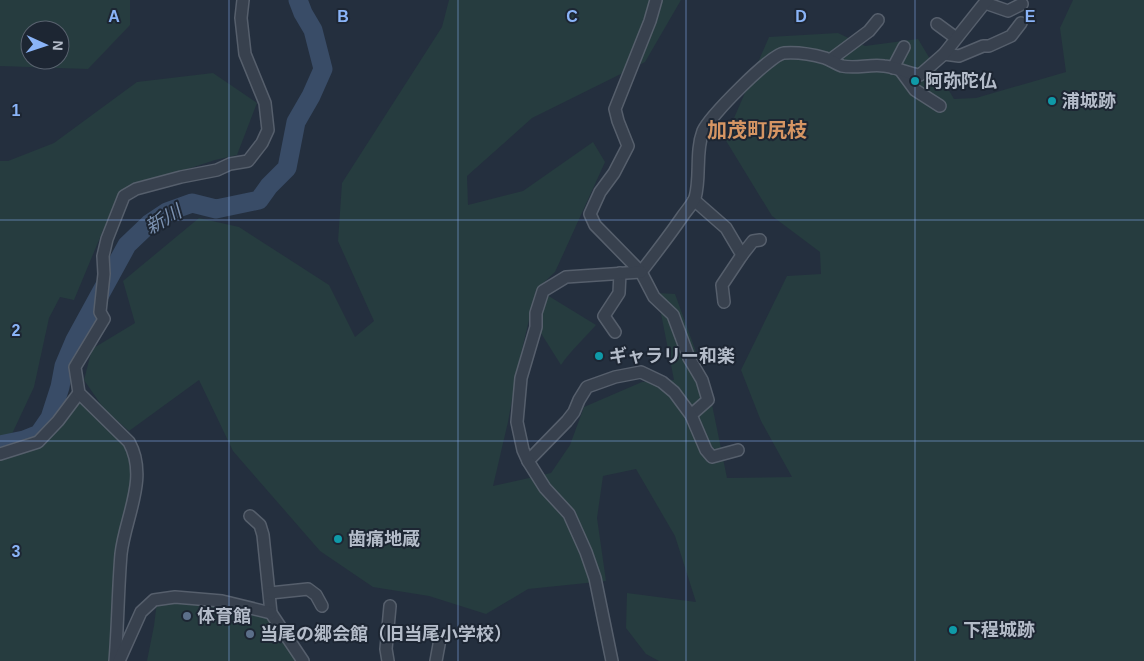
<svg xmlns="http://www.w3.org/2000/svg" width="1144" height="661" font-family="Arial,'Noto Sans JP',sans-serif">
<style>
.green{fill:#263c3f;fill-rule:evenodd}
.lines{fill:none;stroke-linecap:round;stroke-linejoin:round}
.river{stroke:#394c67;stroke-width:19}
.minor-casing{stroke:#565f6c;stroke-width:14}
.minor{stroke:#38414e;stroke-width:11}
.grid{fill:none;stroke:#8ab4f8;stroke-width:1;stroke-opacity:0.55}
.culture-dot{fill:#0f9aa8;stroke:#1d2633;stroke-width:2}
.service-dot{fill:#5c6f8a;stroke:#1d2633;stroke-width:2}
.labels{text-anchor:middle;stroke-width:4;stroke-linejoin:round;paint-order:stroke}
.poi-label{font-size:18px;font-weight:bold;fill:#b4bcc9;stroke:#1d2633;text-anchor:start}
.water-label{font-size:19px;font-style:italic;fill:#7c92b1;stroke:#1d2633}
.quarter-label{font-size:20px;font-weight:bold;fill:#d59563;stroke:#1d2633}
.grid-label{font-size:16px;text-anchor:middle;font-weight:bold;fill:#8ab4f8;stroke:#1d2633;stroke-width:4;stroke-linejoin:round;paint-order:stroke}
</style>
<rect width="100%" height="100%" fill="#242f3e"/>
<g class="green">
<path d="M0,0H130V25L88,69L0,66ZM30,30H60V60H30Z"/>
<path d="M449,0H681L645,62L532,118L467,176L468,205L523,191L593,142L605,162L555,272L536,290L517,371L508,422L493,486L551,473L570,445L584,407L642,382L674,380L657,293L675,294L708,385L727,478L792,477L761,421L741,370L787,276L821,274L820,252L772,216L725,139L769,37L838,33L865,46L918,39L954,99L976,98L1066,72L1060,28L1073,0H1144V661H659L646,654L626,628L627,593L696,602L675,536L636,469L603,476L597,518L606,581L528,589L486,614L429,596L373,587L320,551L233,451L199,380L129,431L104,409L84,380L92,349L135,323L123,281L199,218L239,227L329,285L355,337L374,321L338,241L342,183L442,27Z"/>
<path d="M213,73L257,103L237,155L215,160L127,189L114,204L74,300L60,297L49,318L34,387L11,436L0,449V161H8L54,143L137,82Z"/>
<path d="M547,295L596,325C584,339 571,350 561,365L539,330L541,310Z"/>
<path d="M83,403L126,445L133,465L111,661H0V458L41,443L72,404Z"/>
<path d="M157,601L223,605L263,613L272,622L298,661H147L154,626Z"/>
</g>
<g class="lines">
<path class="river" d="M0,445L24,440L39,434L50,418L60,387L64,366L75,340L127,245L149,224L167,212L192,203L216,209L259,200L269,186L287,168L296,122L311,96L323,69L313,30L303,13L298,0"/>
<defs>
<g id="minor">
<path d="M656,0L650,21L615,109L618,121L628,146L614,173L600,192L590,214L595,225L641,272L654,297L673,315L689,358L702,380L708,400L691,415"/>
<path d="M985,3L1008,11L1022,4"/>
<path d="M937,24L956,38"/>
<path d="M944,54L959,56L983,46H989L1011,36L1021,23"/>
<path d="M830,60L869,31L878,20"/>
<path d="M893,68L904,47"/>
<path d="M901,71L915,90L940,106"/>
<path d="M694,200L726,228L742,255L722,285L724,302"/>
<path d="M742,255L753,241L760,240"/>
<path d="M641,272C655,254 669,236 682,217C686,211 692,205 695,198C701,177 695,152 703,131C709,117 771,54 784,53C798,52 811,54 825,58C831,60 836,64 842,66C856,69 870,64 884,66C897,67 908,74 920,75L944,54L987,0"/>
<path d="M615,332L604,316L619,293L620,273"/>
<path d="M0,454L38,442L58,421L79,393"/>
<path d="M528,461L567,421L574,412L579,400L587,387L615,377L641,372L662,382L674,392L691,415L706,450L712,457L738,450"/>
<path d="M250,516L260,525L263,535L271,613L303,661"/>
<path d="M270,593L308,589L316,595L322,606"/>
<path d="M115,661C118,625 118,590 121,554C125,517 149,478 129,442L79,393L75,367L104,319L100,312L104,274L103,256L107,239L124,196L136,189L181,177L217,170L230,164L248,161L262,143L268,130L265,103L245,54L241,18L243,0"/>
<path d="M119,661L141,612L154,600L175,597L222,601L271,613"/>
<path d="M388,661L386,649L390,606"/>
<path d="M436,661L440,639"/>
<path d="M612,661L595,578L586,552L569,514L545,488L528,461L523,450L517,422L521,378L536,327V313L543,291L566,277L641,272"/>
</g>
</defs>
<use href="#minor" class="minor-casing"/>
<use href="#minor" class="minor"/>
</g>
<path class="grid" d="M229,0V661M458,0V661M686,0V661M915,0V661M0,220H1144M0,441H1144"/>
<g class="culture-dot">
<circle cx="915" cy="81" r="5"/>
<circle cx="1052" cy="101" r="5"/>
<circle cx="599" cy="356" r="5"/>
<circle cx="338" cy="539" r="5"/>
<circle cx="953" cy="630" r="5"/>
</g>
<g class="service-dot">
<circle cx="187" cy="616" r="5"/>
<circle cx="250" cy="634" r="5"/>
</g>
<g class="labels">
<g class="poi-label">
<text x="925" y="87">阿弥陀仏</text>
<text x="1062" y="107">浦城跡</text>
<text x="609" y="362">ギャラリー和楽</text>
<text x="348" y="545">歯痛地蔵</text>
<text x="197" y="622">体育館</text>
<text x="963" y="636">下程城跡</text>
<text x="260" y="640">当尾の郷会館（旧当尾小学校）</text>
</g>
<g class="water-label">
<text transform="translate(163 219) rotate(-30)" y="7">新川</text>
</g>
<g class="quarter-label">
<text x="757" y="137">加茂町尻枝</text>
</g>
</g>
<g class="grid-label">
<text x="114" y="22">A</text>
<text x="343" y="22">B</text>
<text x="572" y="22">C</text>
<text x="801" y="22">D</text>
<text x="1030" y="22">E</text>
<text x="16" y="116">1</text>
<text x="16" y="336">2</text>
<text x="16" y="557">3</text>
</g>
<g transform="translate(45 45) rotate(93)"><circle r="24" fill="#1d2633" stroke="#59626f"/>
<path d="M0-4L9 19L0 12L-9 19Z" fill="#8ab4f8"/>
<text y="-8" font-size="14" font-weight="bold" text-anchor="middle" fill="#b4bcc9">N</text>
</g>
</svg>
